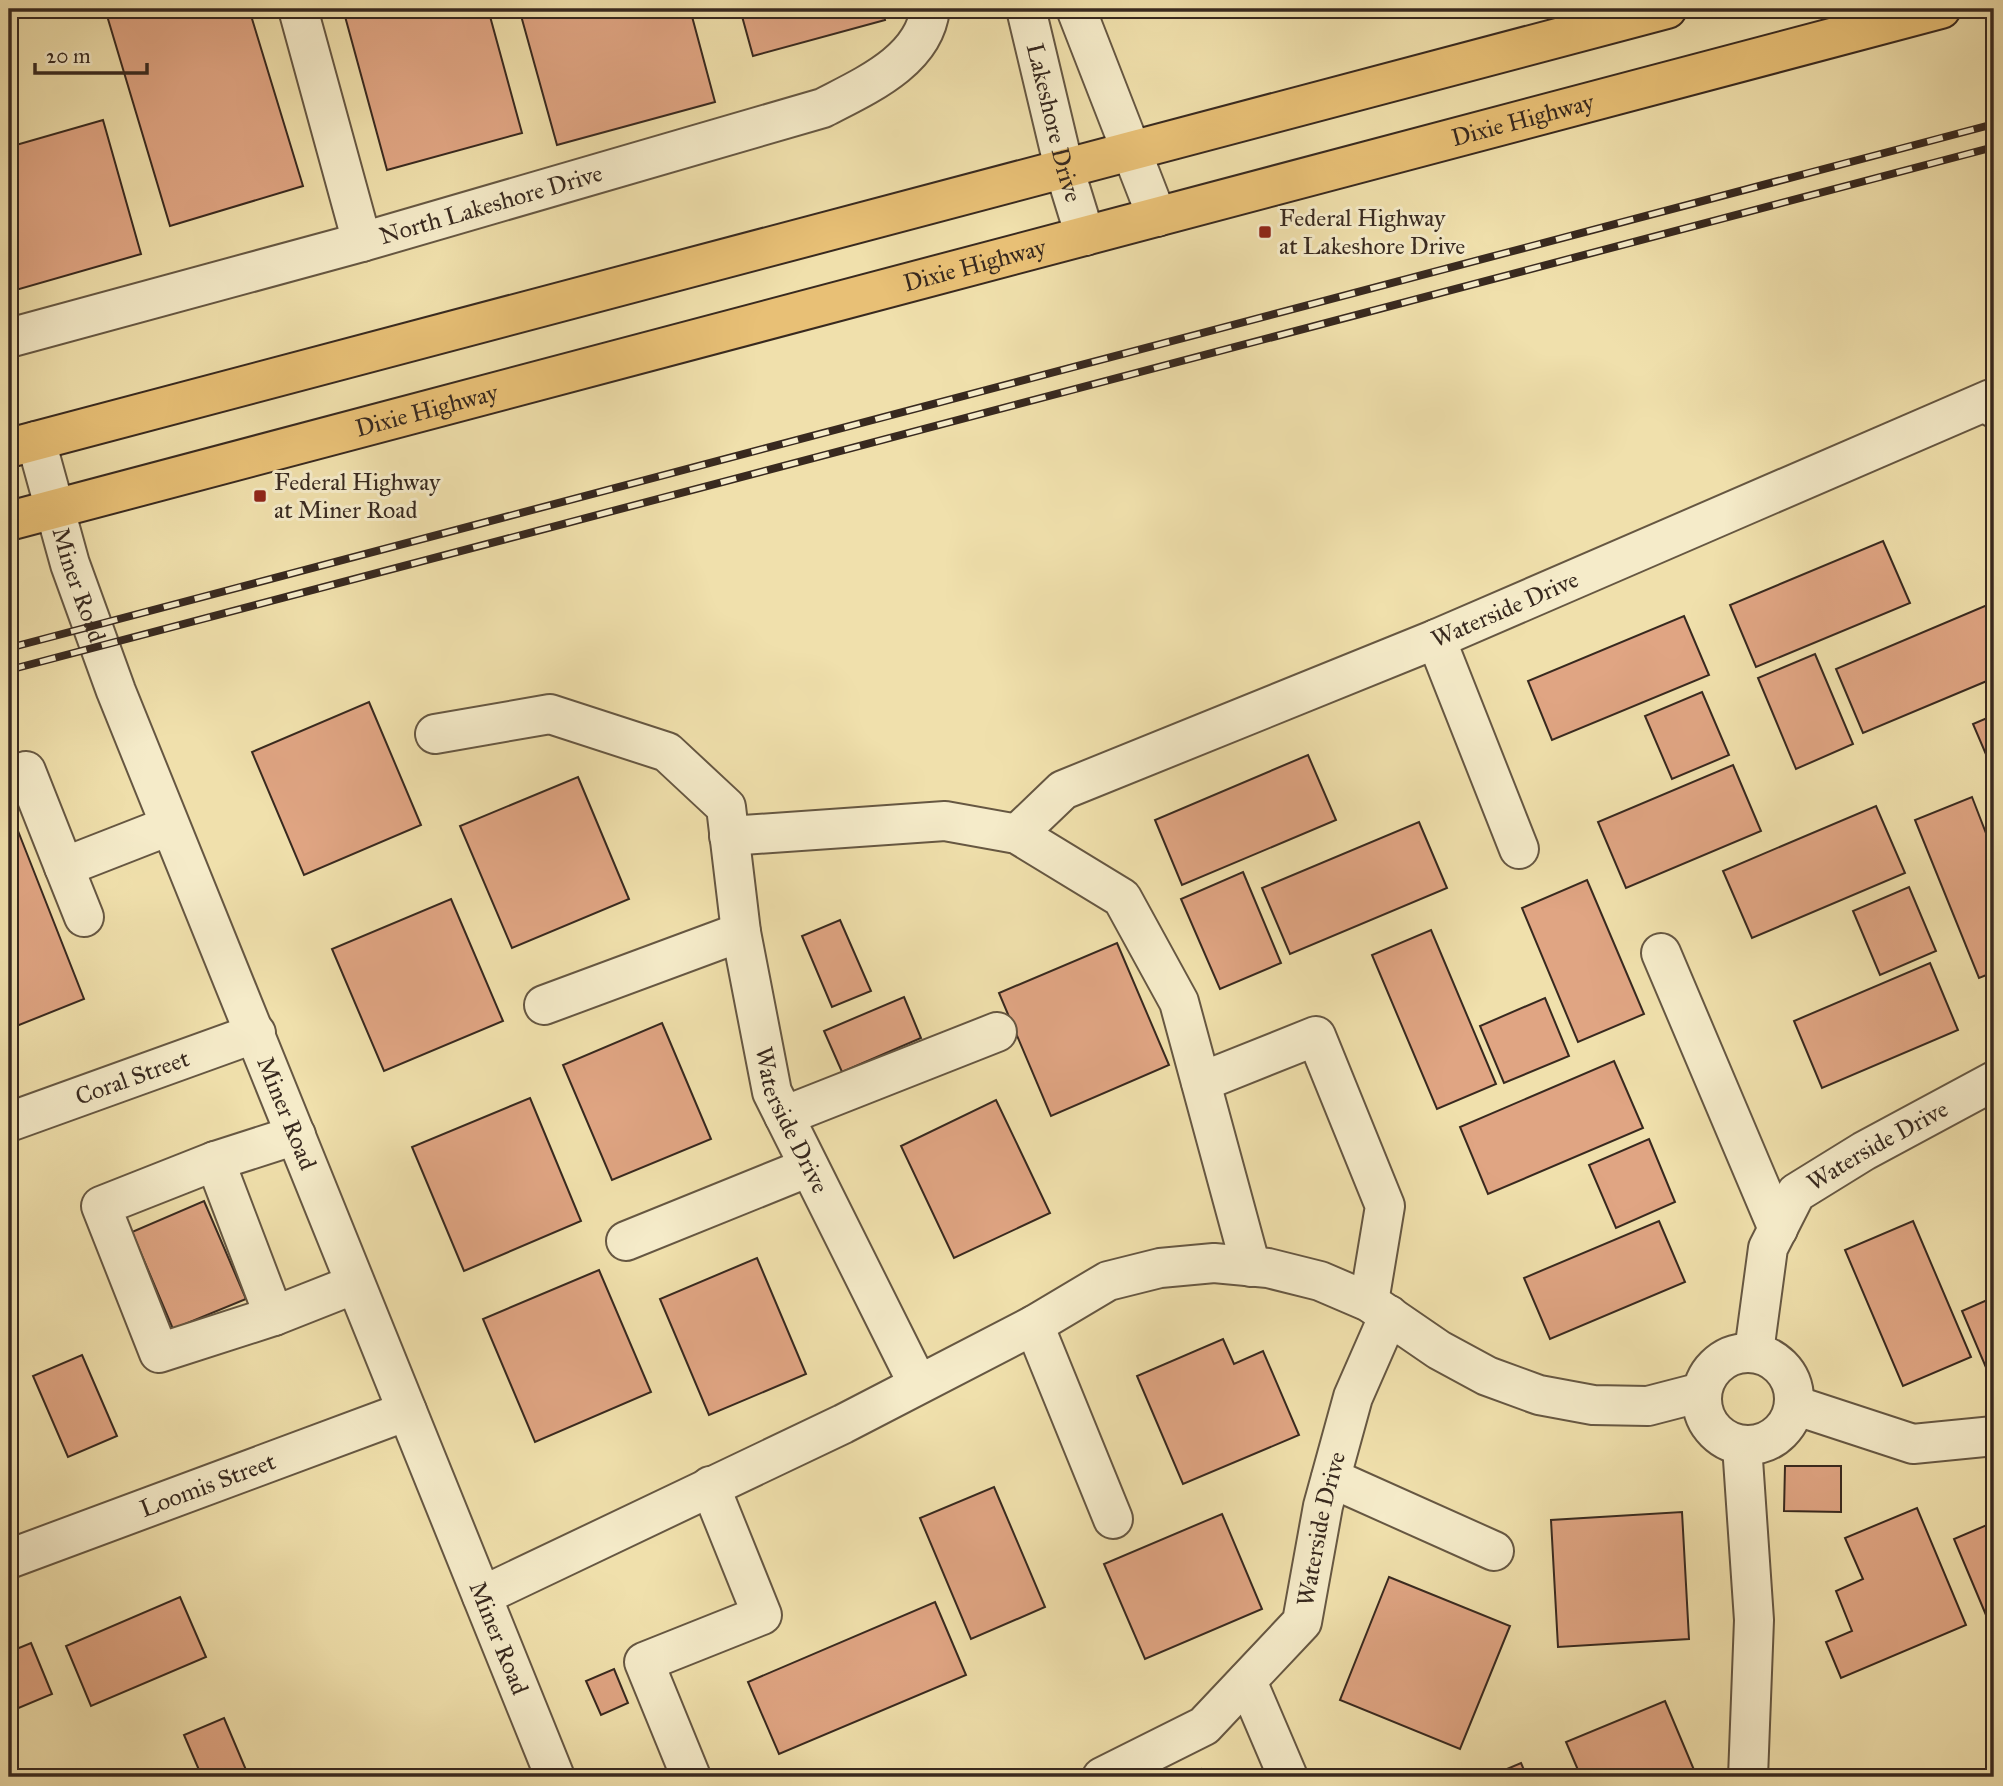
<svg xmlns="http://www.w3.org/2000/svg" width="2003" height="1786" font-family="'IM FELL Great Primer',serif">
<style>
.building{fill:#e0a583;stroke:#38291f;stroke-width:2}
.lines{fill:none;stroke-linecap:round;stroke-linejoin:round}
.minor-casing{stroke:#665742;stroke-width:42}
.major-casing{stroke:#38291f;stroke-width:42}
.minor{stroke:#f5ebc9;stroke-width:38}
.major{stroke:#e8c076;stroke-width:38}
.rail-casing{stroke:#38291f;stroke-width:8}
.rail{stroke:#f5ebc9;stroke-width:5;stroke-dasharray:16;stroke-linecap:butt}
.poi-dot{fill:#8f2418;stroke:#f5ebc9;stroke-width:2.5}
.labels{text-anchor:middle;stroke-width:6;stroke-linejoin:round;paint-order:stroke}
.street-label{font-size:24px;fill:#38291f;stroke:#f5ebc9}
.poi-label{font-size:24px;fill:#38291f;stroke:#f5ebc9;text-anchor:start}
</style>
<rect width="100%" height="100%" fill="#f0e0ac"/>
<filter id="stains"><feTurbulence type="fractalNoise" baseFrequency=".00286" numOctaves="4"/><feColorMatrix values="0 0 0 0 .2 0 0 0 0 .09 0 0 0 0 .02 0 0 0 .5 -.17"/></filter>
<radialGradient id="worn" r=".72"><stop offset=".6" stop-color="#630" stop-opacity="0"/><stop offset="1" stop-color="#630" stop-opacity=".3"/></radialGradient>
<g class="building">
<path d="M105,9H249L303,186L170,226Z"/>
<path d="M343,9H488L522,133L387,170Z"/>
<path d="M531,9H690L715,102L557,145L520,12Z"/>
<path d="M740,9H882L885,20L753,56Z"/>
<path d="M103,120L141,254L9,292V147Z"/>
<path d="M1883,541L1910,603L1756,667L1730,605Z"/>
<path d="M1992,603L1994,678L1863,733L1836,669Z"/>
<path d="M1684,616L1709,675L1552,740L1528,681Z"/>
<path d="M1815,654L1853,744L1796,769L1758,678Z"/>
<path d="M1702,692L1729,755L1672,779L1645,716Z"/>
<path d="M369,702L421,825L304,875L252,752Z"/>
<path d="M1994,715V773L1973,724Z"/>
<path d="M1308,755L1336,820L1182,885L1155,820Z"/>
<path d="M1733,765L1761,831L1626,888L1598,822Z"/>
<path d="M578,777L629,899L512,948L460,826Z"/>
<path d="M1972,797L1994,854V972L1979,978L1915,820Z"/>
<path d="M1876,806L1905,873L1752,938L1723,871Z"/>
<path d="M9,808L84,999L9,1029Z"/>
<path d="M1419,822L1447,888L1290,954L1262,888Z"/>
<path d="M1243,872L1281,963L1220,989L1181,899Z"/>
<path d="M1587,880L1644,1014L1578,1042L1522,908Z"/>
<path d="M1909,887L1936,951L1880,975L1853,911Z"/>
<path d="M451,899L503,1021L384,1071L332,949Z"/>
<path d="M840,920L871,991L832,1007L802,936Z"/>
<path d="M1431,930L1496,1084L1437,1109L1372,955Z"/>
<path d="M1117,943L1169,1065L1051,1116L999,993Z"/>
<path d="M1930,963L1958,1030L1822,1088L1794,1021Z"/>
<path d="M904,997L921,1038L842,1072L824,1031Z"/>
<path d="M1545,998L1569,1056L1504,1083L1480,1026Z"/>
<path d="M662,1023L711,1139L612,1180L563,1065Z"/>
<path d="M1614,1061L1643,1128L1488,1194L1460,1127Z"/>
<path d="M530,1098L581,1221L464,1271L412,1147Z"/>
<path d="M996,1100L1050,1213L954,1258L901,1146Z"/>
<path d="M1649,1139L1675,1202L1616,1228L1589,1165Z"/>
<path d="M204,1201L246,1299L173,1329L132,1232Z"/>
<path d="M1659,1221L1685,1282L1550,1339L1524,1278Z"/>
<path d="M1913,1221L1971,1357L1903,1386L1845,1250Z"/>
<path d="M757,1258L806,1374L709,1415L660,1299Z"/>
<path d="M599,1270L651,1392L535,1442L483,1319Z"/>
<path d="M1994,1297V1375L1990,1377L1962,1311Z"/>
<path d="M1223,1339L1234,1364L1263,1351L1299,1435L1183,1484L1137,1376Z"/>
<path d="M82,1355L117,1436L68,1457L33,1376Z"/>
<path d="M1785,1466H1841V1512L1784,1511Z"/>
<path d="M994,1487L1045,1607L971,1639L920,1518Z"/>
<path d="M1917,1508L1966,1625L1841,1678L1826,1642L1852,1631L1836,1591L1863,1579L1845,1538Z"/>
<path d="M1682,1512L1689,1639L1558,1647L1551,1520Z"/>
<path d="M1222,1514L1262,1609L1145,1659L1104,1564Z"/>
<path d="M1994,1522V1634L1954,1539Z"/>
<path d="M1389,1577L1510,1626L1460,1749L1340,1700Z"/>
<path d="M180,1597L206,1657L91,1706L66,1646Z"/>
<path d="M935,1602L966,1675L779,1754L748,1682Z"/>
<path d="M31,1643L52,1694L9,1712V1652Z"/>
<path d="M614,1669L628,1703L601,1715L586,1681Z"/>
<path d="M1665,1701L1697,1777H1581L1566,1742Z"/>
<path d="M224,1718L249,1777H202L184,1735Z"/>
<path d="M1521,1763L1527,1777H1488Z"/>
<path d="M1201,1769L1204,1777H1183Z"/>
</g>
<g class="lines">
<defs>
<g id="minor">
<path d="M298,9L362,242"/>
<path id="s1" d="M1026,9L1064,168L1085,236"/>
<path d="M1076,9L1157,217"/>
<path id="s2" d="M9,338L362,242L823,108C865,86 924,61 930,9"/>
<path id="s3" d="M36,441L70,564L116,691L555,1777"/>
<path d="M1436,639L1519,849"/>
<path id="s4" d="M435,734L550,714L667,752L726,807L741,932L772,1092L918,1384"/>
<path d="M26,771L64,867L169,826"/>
<path id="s5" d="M1017,834L1063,790L1436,639L1991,399L1994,408"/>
<path d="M729,836L945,821L1017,834L1122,898L1179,1002L1251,1267"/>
<path d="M64,867L84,917"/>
<path d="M1661,953L1778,1229"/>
<path d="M544,1005L741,932"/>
<path d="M1201,1082L1316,1036L1385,1206L1369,1302"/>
<path d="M784,1116L997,1032"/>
<path id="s6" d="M9,1122L256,1033"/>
<path d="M296,1135L215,1161L101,1206L159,1353L274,1316L355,1284"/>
<path d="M215,1161L274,1316"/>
<path d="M626,1241L809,1167"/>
<path d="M1034,1325L1113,1519"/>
<path id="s7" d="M1754,1352L1768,1248L1796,1193L1864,1151L1994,1081"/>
<circle cx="1748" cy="1399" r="46"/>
<path d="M1794,1405L1913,1444L1994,1436"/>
<path d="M1742,1445L1754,1620L1748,1777"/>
<path d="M1331,1478L1494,1551"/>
<path id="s8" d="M9,1559L407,1411"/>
<path d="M482,1596L843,1424L1034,1325L1108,1281L1160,1268L1214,1263L1268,1268L1320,1281L1369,1302L1439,1350L1487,1376L1539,1395L1593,1405L1648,1406L1702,1392"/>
<path d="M1247,1681L1288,1777"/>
<path d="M691,1777L644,1662L762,1615L710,1486"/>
<path id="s9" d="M1102,1777L1204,1726L1302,1622L1323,1506L1353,1397L1389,1315"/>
</g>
<g id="major">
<path d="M9,448L1667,9"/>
<path id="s10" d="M9,521L1941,9"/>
</g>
</defs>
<use href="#minor" class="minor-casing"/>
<use href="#major" class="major-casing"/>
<use href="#minor" class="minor"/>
<use href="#major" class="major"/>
<defs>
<g id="rail">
<path d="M9,648L1994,124"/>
<path d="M9,670L1994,147"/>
</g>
</defs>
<use href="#rail" class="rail-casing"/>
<use href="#rail" class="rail"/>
</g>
<g class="poi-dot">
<rect x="1258" y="225" width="14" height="14" rx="3.5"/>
<rect x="253" y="489" width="14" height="14" rx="3.5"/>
</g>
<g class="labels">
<g class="street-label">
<text dy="8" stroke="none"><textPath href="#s10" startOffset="1566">Dixie Highway</textPath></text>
<text dy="8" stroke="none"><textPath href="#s1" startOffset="117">Lakeshore Drive</textPath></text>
<text dy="8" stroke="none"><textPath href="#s2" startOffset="500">North Lakeshore Drive</textPath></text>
<text dy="8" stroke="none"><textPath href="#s10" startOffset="999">Dixie Highway</textPath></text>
<text dy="8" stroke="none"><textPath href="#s10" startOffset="432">Dixie Highway</textPath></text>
<text dy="8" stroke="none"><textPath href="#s3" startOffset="150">Miner Road</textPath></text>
<text dy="8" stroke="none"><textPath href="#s5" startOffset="541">Waterside Drive</textPath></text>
<text dy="8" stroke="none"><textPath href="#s6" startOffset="131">Coral Street</textPath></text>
<text dy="8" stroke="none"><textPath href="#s3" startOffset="718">Miner Road</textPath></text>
<text dy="8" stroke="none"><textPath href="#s4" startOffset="642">Waterside Drive</textPath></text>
<text dy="8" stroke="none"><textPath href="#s7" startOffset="261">Waterside Drive</textPath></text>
<text dy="8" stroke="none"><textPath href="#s8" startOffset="212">Loomis Street</textPath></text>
<text dy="8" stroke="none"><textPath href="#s9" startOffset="352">Waterside Drive</textPath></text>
<text dy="8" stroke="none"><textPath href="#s3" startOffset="1284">Miner Road</textPath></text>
</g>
<g class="poi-label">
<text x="1279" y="226">Federal Highway<tspan x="1279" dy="28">at Lakeshore Drive</tspan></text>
<text x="274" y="490">Federal Highway<tspan x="274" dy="28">at Miner Road</tspan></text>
</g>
</g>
<rect width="2003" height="1786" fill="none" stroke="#f0e0ac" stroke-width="35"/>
<rect x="10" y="10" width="1982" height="1765" fill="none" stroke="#38291f" stroke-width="3.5"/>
<rect x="18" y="18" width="1968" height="1751" fill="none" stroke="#38291f" stroke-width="2"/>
<path d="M35 63v10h112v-10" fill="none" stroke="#38291f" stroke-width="3.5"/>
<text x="46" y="63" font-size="21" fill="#38291f" stroke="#f5ebc9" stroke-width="5" paint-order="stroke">20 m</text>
<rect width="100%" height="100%" filter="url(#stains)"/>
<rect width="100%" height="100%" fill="url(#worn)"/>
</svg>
